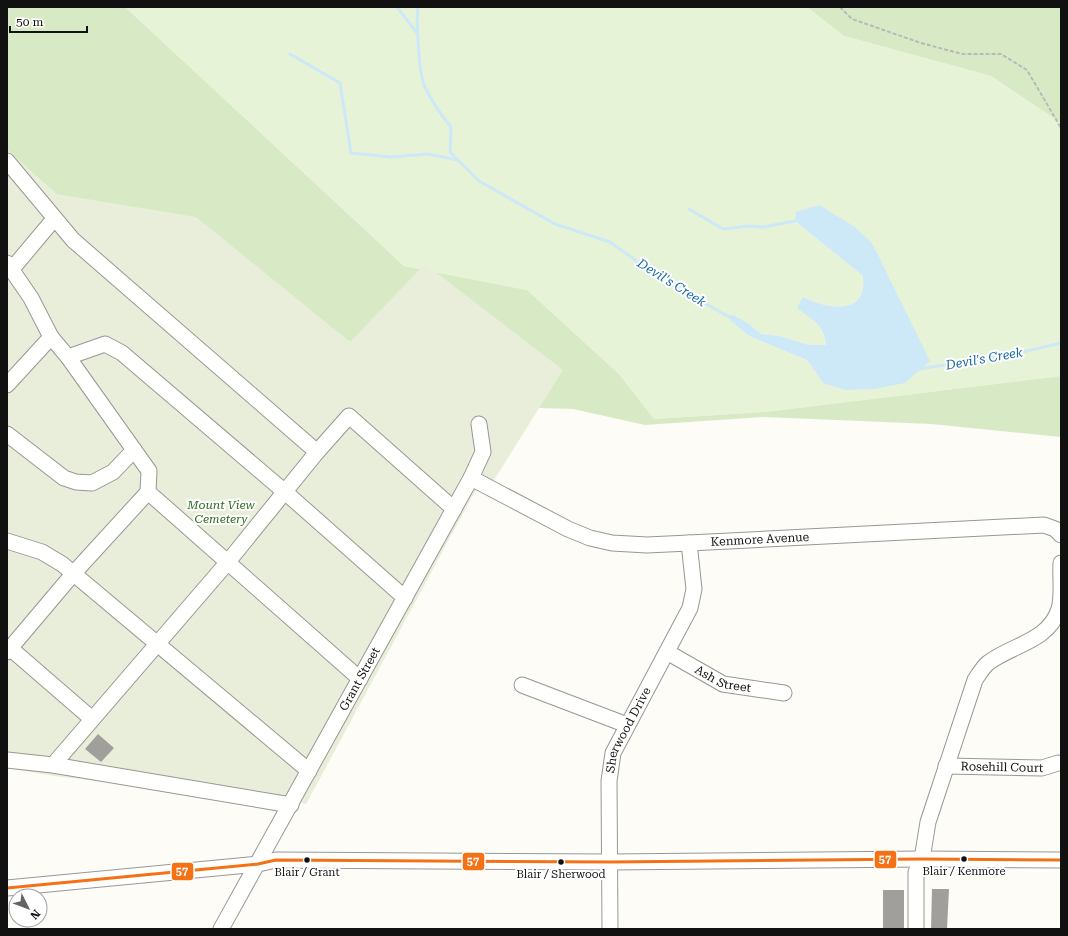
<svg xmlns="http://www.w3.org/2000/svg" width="1068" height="936" font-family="'Roboto Serif',serif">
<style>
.green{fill:#e7f3d7;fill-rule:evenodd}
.forest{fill:#d8eac5}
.cemetery{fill:#e9eedb}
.water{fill:#cde8f7}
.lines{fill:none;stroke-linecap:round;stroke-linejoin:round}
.stream{stroke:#cde8f7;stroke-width:3}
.building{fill:#a19f9c}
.minor-casing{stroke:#979795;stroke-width:17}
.path{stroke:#b9b9b8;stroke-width:2;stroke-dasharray:4 2;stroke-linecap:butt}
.minor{stroke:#fffffe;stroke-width:15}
.bus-1-casing{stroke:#fff;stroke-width:6}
.bus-1{stroke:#f47116;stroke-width:3}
.bus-dot{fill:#111;stroke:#fff;stroke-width:1.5}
.labels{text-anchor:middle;stroke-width:4;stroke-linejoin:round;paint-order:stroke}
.bus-label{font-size:11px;fill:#111;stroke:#fff}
.park-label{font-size:12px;font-style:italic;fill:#2f6b1f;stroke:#fff}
.street-label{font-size:12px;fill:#111;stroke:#fff}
.water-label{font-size:13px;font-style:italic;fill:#1768a6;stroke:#fff}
.line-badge{stroke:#fff;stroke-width:1.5}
.badge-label{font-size:11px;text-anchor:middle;font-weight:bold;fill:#fff}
</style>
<rect width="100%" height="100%" fill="#fdfcf7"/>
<path class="green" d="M125,7H807L844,36L991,76L1061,123V376L765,412L654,419L619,374L527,290L404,266ZM795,221L872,243L880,262L823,383L807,360L749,336L731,315L748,323L761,334L780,336L809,345H826C822,324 814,320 798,308L803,297C819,305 854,316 862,292C864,288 863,281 863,276Z"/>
<g class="forest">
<path d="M7,7H125L404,266L527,290L619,374L654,419L765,412L1061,376V437L931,424L763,417L645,425L573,409L539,408L351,342L56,194L7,150Z"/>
<path d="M807,7H1061V123L991,76L844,36Z"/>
</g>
<path class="cemetery" d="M7,150L56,194L196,217L350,342L425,264L563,370L489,488L479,484L306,804L54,776L7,768Z"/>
<path class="water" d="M819,205L855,227L872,243L930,361L905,383L873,389L845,390L823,383L807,360L749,336L731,321V314L748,323L761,334L780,336L809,345H826C823,324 813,320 797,308L803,297C819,305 854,316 862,292C864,288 863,281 863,276L795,221L796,212Z"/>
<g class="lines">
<g class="stream">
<path d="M397,7L417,33"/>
<path d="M418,7C416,21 419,72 424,85C431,100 440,114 451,127L450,152L479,181L555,224L610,242L666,282L733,319"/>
<path d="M290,54L340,83L351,153L391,157L428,154L457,160"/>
<path d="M689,209L723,229L749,226L764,227L795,221"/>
<path d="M919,369L1014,354L1061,343"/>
</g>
</g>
<g class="building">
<path d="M98,734L114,748L101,762L85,749Z"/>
<path d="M932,889H949L947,929H931Z"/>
<rect x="883" y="890" width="21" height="39"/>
</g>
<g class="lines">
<defs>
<g id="minor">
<path d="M7,161L73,240L317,452"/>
<path d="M7,263L31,298L51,337L68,357L149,471L148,492L360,679"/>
<path d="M12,269L54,219"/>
<path d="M68,357L105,344L122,353L285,492L405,598"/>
<path d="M7,385L51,337"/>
<path d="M7,434L64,478L76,482L92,483L113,472L134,450"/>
<path id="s1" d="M471,478L568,529L590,538L612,543L647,545L689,543L1044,525L1055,529L1061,535"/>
<path d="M7,541L42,552L62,564L309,771"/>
<path d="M10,648L92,719"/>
<path d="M7,652L73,574L148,492"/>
<path id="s2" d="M667,652L723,684L784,693"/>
<path d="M522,685L627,725"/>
<path d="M7,760L53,765L291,805"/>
<path d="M53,765L227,563L317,452L349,416L454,509"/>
<path id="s3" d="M946,766L1042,768L1058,763"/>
<path d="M7,888L258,864L276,860L611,862L922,859L1061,860"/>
<path id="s4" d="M221,929L471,478L483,452L479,424"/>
<path id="s5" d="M610,929L609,781L613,753L690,608L694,589L689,543"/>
<path d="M916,929V872L922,859L928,822L975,680C979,674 983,667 988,663C1013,644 1048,642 1059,609C1063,595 1060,577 1061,563"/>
</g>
</defs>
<use href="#minor" class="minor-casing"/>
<path class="path" d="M840,7L852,19L921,43L962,54H1001L1027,70L1061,128"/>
<use href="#minor" class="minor"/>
<defs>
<path id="bus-1" d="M7,888L258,864L276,860L611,862L922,859L1061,860"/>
</defs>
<use href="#bus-1" class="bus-1-casing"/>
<use href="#bus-1" class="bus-1"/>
</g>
<g class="bus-dot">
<circle cx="964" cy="859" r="3.5"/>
<circle cx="307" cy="860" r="3.5"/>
<circle cx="561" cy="862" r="3.5"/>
</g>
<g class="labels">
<g class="bus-label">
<text x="964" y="875">Blair / Kenmore</text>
<text x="307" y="876">Blair / Grant</text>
<text x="561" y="878">Blair / Sherwood</text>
</g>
<g class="park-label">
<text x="221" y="509">Mount View<tspan x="221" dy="14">Cemetery</tspan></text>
</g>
<g class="street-label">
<text dy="4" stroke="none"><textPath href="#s1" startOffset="304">Kenmore Avenue</textPath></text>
<text dy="4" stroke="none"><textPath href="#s2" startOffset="63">Ash Street</textPath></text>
<text dy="4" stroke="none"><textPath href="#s4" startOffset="286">Grant Street</textPath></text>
<text dy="4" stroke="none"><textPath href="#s5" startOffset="203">Sherwood Drive</textPath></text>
<text dy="4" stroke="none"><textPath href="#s3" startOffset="56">Rosehill Court</textPath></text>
</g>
<g class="water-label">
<text transform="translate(672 282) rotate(32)" y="5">Devil's Creek</text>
<text transform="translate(984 358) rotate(-10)" y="5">Devil's Creek</text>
</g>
</g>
<g class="line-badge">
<rect x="874" y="850" width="23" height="19" rx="4" fill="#f47116"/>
<rect x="462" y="852" width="23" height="19" rx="4" fill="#f47116"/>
<rect x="171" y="862" width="23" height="19" rx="4" fill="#f47116"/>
</g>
<g class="badge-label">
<text x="885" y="863">57</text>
<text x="473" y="865">57</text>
<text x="182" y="875">57</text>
</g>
<rect width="1068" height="936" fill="none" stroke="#111111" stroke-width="16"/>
<g transform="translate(28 908) rotate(132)"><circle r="19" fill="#ffffff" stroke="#a0a0a0"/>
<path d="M0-3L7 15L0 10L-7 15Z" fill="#646362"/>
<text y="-6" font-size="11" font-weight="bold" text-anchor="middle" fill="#111111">N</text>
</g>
<path d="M10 26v6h77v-6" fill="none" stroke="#111111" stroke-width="2"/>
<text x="16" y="26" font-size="12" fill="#111111" stroke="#ffffff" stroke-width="3" paint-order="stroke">50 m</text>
</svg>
